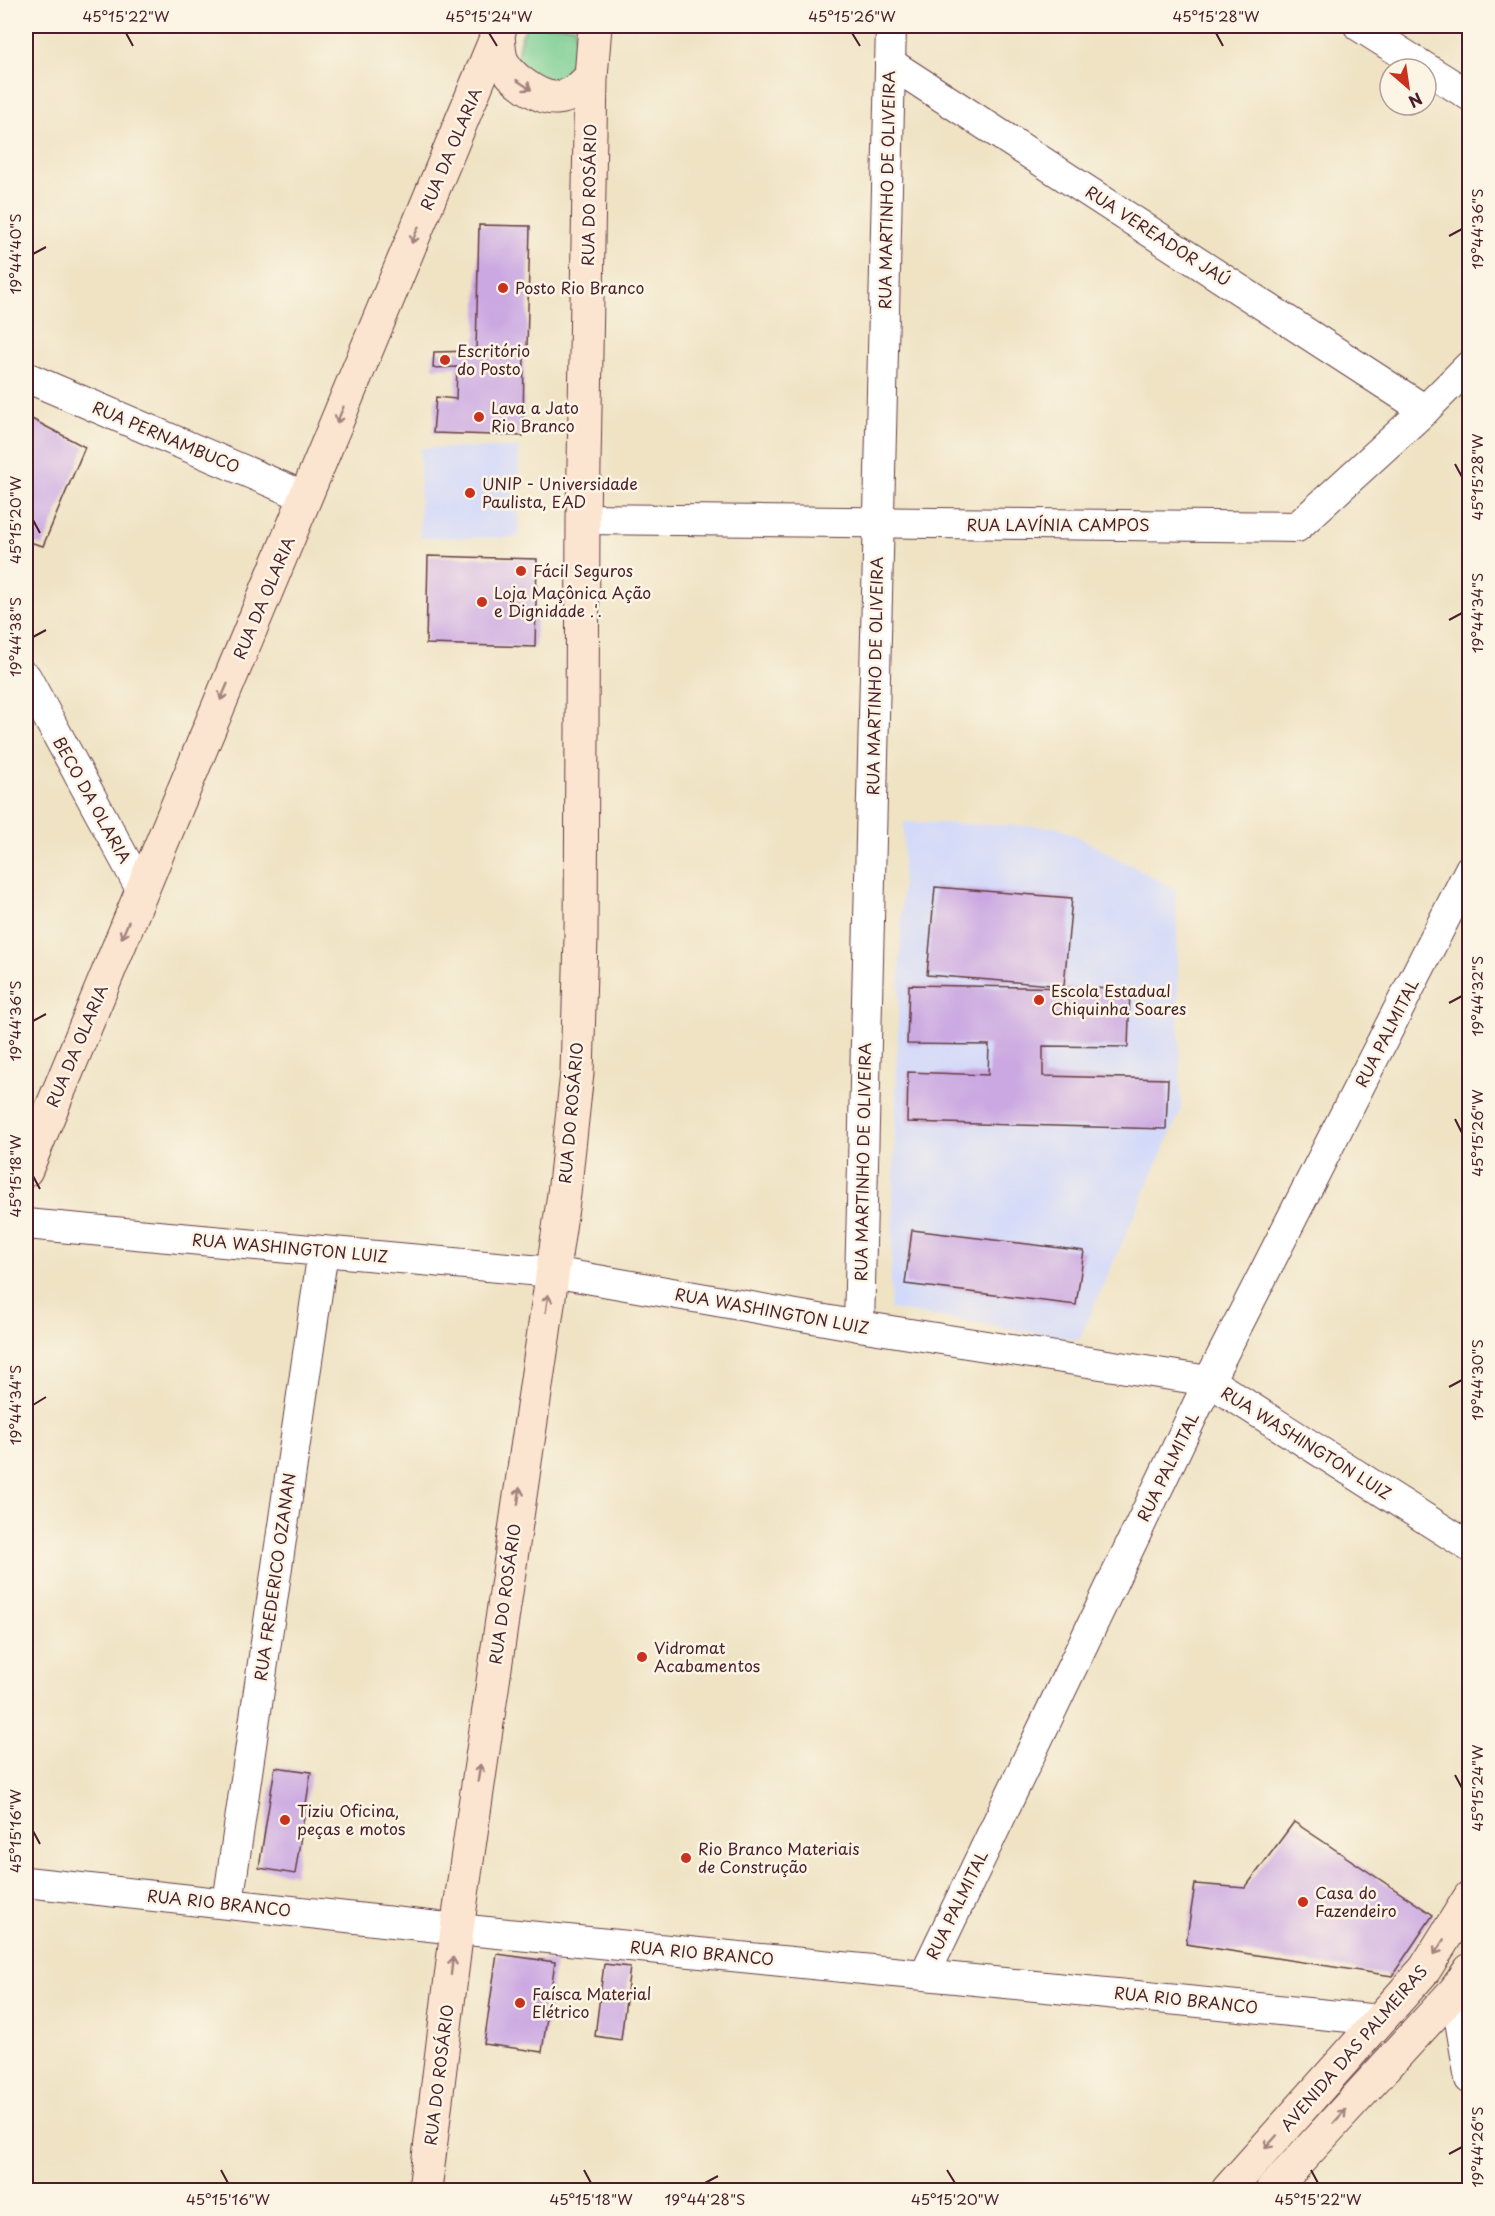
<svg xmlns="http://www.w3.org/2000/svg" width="1495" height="2216" font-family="'Playpen Sans',sans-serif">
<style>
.built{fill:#d3d9f9}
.green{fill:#77cc90;stroke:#60765e;stroke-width:1.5}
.building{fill:#cba8e2}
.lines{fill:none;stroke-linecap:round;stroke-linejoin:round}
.minor-casing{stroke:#633c42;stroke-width:32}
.secondary-casing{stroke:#633c42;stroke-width:35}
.minor{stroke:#fff;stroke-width:30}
.secondary{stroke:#fce5d0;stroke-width:33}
.oneway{stroke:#a3827e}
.ticks{fill:none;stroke:#4a1f2b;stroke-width:2}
.poi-dot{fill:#c8321e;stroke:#fcf5e5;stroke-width:2}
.labels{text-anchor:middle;stroke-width:5;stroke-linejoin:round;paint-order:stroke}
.street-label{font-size:16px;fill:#4a1f2b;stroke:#fcf5e5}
.poi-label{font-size:16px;fill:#4a1f2b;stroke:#fcf5e5;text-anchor:start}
.neatline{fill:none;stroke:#4a1f2b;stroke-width:2}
.ticks-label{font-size:15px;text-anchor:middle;fill:#4a1f2b}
</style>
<rect width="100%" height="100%" fill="#fcf5e5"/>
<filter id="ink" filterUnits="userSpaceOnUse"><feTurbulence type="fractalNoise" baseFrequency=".0167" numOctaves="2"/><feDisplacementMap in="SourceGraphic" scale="12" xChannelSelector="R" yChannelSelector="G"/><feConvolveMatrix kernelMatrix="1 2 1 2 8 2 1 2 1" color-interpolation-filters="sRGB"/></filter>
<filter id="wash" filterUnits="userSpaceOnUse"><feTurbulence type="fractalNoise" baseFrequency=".008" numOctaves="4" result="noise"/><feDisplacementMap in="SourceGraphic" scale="24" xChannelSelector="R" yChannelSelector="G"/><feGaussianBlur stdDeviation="1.35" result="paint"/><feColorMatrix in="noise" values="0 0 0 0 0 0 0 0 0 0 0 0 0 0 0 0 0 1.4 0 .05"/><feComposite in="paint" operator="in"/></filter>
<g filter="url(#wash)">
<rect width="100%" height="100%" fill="#efe3c4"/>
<g class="built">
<rect x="420" y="448" width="99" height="90"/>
<path d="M904,822L1059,827L1176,889L1181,1110L1079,1340L890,1309Z"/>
</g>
<path class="green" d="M526,26H575C577,55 580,82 542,83L516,60L520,40Z"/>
<g id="blocks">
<g class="building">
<path d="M479,225L530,226L527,350L524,351L523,436L433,433L436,397L456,399L457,367L433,368L434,352L476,351Z"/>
<path d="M28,417L85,447L43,546L26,541V423Z"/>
<path d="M428,556L537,559L535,647L426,644Z"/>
<path d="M935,887L1072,898L1064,986L927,975Z"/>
<path d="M909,985L1130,989L1128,1047L1043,1046V1076L1168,1079L1166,1129L907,1122L908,1072L988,1075L989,1045L907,1044Z"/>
<path d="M912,1230L1084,1251L1076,1305L905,1284Z"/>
<path d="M275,1767L311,1772L295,1874L259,1868Z"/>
<path d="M1294,1822L1433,1915L1392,1976L1186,1944L1195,1884L1245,1888Z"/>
<path d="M497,1954L555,1962L542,2052L484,2044Z"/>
<path d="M604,1964L630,1967L621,2040L595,2036Z"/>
</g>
</g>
</g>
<g filter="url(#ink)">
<use href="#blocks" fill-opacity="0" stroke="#633c42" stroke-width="1.5"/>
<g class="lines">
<defs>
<g id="minor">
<path d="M1359,26L1470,96"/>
<path d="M890,63L1425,410"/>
<path d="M26,377L306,497"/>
<path d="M583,519L1297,527L1425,410L1470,365"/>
<path d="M26,677L142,891"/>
<path d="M26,1224L552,1272L859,1326L1209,1381L1470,1547"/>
<path d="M859,1326L891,26"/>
<path d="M26,1882L457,1929L1380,2020"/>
<path d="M228,1903L323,1251"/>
<path d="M925,1974L1209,1381L1470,869"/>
<path d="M1455,1991L1470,2079"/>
</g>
<g id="secondary">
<path d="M498,36C499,44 499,56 503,63C511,78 539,99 557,98C572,97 582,86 591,77"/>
<path d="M26,1170L501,26"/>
<path d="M425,2190L457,1929L564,1194L577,1073L581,938L583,519L591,77L595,26"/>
<path d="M1228,2190L1425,1969L1470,1897"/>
<path d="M1272,2190L1455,1991L1470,1970"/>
</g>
</defs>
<use href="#minor" class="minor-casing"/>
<use href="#secondary" class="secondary-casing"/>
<use href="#minor" class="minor"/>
<use href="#secondary" class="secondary"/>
</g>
<defs><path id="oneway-shaft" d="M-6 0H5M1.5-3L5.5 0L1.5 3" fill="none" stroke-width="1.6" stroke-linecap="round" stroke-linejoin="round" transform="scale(1.5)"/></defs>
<g class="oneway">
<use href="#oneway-shaft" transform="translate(524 85) rotate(33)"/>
<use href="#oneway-shaft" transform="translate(415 235) rotate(113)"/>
<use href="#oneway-shaft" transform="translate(340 415) rotate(113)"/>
<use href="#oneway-shaft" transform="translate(224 692) rotate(113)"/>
<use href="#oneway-shaft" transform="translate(125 930) rotate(113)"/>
<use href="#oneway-shaft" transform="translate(547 1303) rotate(-82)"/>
<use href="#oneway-shaft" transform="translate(519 1496) rotate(-82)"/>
<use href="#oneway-shaft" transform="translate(479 1773) rotate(-82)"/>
<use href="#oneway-shaft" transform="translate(1439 1947) rotate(122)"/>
<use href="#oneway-shaft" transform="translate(452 1966) rotate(-83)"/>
<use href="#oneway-shaft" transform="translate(1340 2116) rotate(-48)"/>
<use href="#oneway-shaft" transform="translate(1271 2142) rotate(132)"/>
</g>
</g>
<path class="ticks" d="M126,33L133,46M489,33L497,46M852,33L860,46M1216,33L1223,46M1449,236L1462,229M33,254L46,247M1455,464L1462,477M33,520L40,533M1449,620L1462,613M33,637L46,630M1449,1003L1462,996M33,1021L46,1014M1455,1119L1462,1133M33,1176L40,1189M1449,1387L1462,1380M33,1405L46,1397M1455,1775L1462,1788M33,1831L40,1844M1449,2154L1462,2147M221,2170L228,2183M584,2170L591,2183M947,2170L955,2183M1311,2170L1318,2183M705,2183L718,2176"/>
<g class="poi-dot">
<circle cx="503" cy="288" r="6"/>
<circle cx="445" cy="360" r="6"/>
<circle cx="479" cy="417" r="6"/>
<circle cx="470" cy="493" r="6"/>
<circle cx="521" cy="571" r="6"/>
<circle cx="482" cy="602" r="6"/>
<circle cx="1039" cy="1000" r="6"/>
<circle cx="642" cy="1657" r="6"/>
<circle cx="285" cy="1820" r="6"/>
<circle cx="686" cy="1858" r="6"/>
<circle cx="1303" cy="1902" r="6"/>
<circle cx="520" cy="2003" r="6"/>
</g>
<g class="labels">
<g class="street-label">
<text transform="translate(451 149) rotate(-67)" y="6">RUA DA OLARIA</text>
<text transform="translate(887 190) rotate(-89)" y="6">RUA MARTINHO DE OLIVEIRA</text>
<text transform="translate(589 195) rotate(-89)" y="6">RUA DO ROSÁRIO</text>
<text transform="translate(1158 236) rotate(33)" y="6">RUA VEREADOR JAÚ</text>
<text transform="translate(166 437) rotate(23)" y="6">RUA PERNAMBUCO</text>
<text x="1058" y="531">RUA LAVÍNIA CAMPOS</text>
<text transform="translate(264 598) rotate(-67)" y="6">RUA DA OLARIA</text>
<text transform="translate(875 676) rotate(-89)" y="6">RUA MARTINHO DE OLIVEIRA</text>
<text transform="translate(92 800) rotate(61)" y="6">BECO DA OLARIA</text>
<text transform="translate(1387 1033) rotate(-63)" y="6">RUA PALMITAL</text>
<text transform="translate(77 1046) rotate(-67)" y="6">RUA DA OLARIA</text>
<text transform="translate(571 1113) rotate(-85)" y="6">RUA DO ROSÁRIO</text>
<text transform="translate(863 1162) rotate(-89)" y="6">RUA MARTINHO DE OLIVEIRA</text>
<text transform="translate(290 1248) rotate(5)" y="6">RUA WASHINGTON LUIZ</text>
<text transform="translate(772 1311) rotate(10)" y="6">RUA WASHINGTON LUIZ</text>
<text transform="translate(1306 1443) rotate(32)" y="6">RUA WASHINGTON LUIZ</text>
<text transform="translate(1168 1467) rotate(-64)" y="6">RUA PALMITAL</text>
<text transform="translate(275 1577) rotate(-82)" y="6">RUA FREDERICO OZANAN</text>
<text transform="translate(505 1594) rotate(-82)" y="6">RUA DO ROSÁRIO</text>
<text transform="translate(219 1903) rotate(6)" y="6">RUA RIO BRANCO</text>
<text transform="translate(957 1905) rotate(-64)" y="6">RUA PALMITAL</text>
<text transform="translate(702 1953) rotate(5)" y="6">RUA RIO BRANCO</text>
<text transform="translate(1186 2000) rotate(6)" y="6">RUA RIO BRANCO</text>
<text transform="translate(1354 2048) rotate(-49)" y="6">AVENIDA DAS PALMEIRAS</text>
<text transform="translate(439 2075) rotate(-83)" y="6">RUA DO ROSÁRIO</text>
</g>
<g class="poi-label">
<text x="515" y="294">Posto Rio Branco</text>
<text x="457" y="357">Escritório<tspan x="457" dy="18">do Posto</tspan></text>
<text x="491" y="414">Lava a Jato<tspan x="491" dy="18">Rio Branco</tspan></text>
<text x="482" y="490">UNIP - Universidade<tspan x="482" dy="18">Paulista, EAD</tspan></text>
<text x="533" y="577">Fácil Seguros</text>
<text x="494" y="599">Loja Maçônica Ação<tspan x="494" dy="18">e Dignidade .'.</tspan></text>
<text x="1051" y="997">Escola Estadual<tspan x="1051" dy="18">Chiquinha Soares</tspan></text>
<text x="654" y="1654">Vidromat<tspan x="654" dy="18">Acabamentos</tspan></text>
<text x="297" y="1817">Tiziu Oficina,<tspan x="297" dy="18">peças e motos</tspan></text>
<text x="698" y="1855">Rio Branco Materiais<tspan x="698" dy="18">de Construção</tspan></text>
<text x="1315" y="1899">Casa do<tspan x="1315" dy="18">Fazendeiro</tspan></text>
<text x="532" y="2000">Faísca Material<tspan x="532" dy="18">Elétrico</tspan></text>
</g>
</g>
<rect width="1495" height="2216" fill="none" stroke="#fcf5e5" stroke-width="66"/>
<g transform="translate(1408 87) rotate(151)"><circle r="28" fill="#fcf5e5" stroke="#b59f9b" stroke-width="1.5"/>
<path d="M0-4.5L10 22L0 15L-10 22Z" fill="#c8321e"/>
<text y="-9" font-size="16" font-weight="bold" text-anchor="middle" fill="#4a1f2b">N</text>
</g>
<rect x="33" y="33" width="1429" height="2150" class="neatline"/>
<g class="ticks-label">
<text x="126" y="22">45°15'22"W</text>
<text x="489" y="22">45°15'24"W</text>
<text x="852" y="22">45°15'26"W</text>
<text x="1216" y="22">45°15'28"W</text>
<text transform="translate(1478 229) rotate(-90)" y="5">19°44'36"S</text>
<text transform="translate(16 254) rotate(-90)" y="5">19°44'40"S</text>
<text transform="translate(1478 477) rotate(-90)" y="5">45°15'28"W</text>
<text transform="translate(16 520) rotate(-90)" y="5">45°15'20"W</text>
<text transform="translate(1478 613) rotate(-90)" y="5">19°44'34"S</text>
<text transform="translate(16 637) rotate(-90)" y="5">19°44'38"S</text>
<text transform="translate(1478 996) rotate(-90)" y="5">19°44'32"S</text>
<text transform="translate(16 1021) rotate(-90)" y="5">19°44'36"S</text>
<text transform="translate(1478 1133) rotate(-90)" y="5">45°15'26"W</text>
<text transform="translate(16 1176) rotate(-90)" y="5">45°15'18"W</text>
<text transform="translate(1478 1380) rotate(-90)" y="5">19°44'30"S</text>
<text transform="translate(16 1405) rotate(-90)" y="5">19°44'34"S</text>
<text transform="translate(1478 1788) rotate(-90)" y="5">45°15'24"W</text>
<text transform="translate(16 1831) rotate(-90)" y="5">45°15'16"W</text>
<text transform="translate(1478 2147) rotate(-90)" y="5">19°44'26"S</text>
<text x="228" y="2205">45°15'16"W</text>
<text x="591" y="2205">45°15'18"W</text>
<text x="705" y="2205">19°44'28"S</text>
<text x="955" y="2205">45°15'20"W</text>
<text x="1318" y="2205">45°15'22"W</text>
</g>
</svg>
